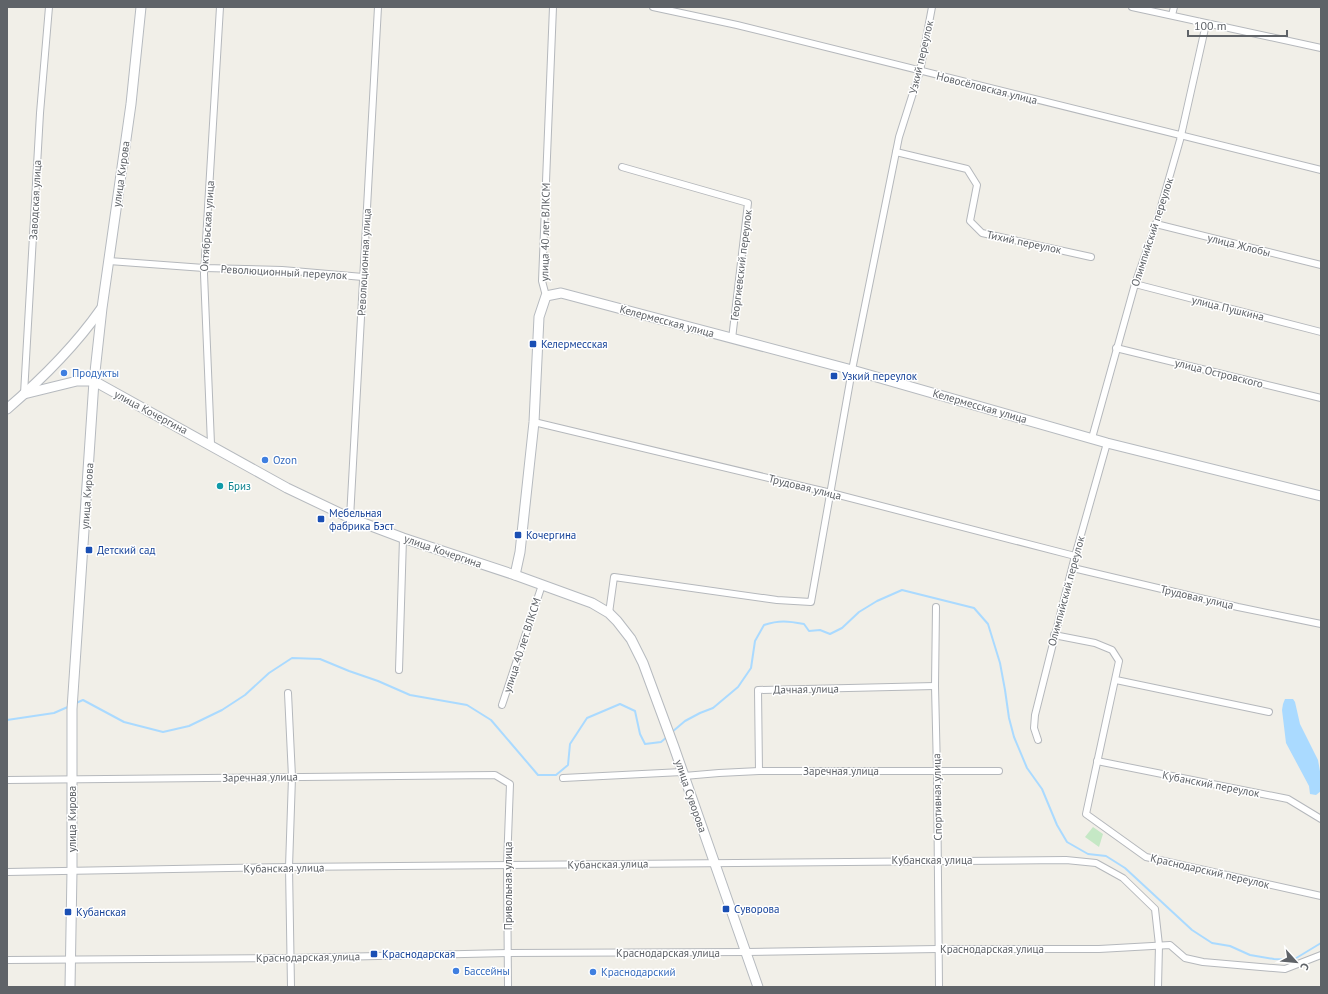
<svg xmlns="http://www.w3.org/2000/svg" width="1328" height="994" font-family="'PT Sans',sans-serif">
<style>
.green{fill:#c5e8c5}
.water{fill:#aadaff}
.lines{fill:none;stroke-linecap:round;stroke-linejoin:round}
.stream{stroke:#aadaff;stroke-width:2}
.street-casing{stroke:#b5b8bc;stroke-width:8}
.secondary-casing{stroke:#b6babf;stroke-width:11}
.street{stroke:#fff;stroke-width:6}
.secondary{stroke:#fff;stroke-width:9}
.transit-dot{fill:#1a4fb4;stroke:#fff;stroke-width:1.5}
.shop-dot{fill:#3f7fe0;stroke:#fff;stroke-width:1.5}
.culture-dot{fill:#0f9aa8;stroke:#fff;stroke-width:1.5}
.labels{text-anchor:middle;stroke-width:3;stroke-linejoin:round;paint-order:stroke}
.street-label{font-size:11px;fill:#5f6368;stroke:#fff}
.transit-label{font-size:11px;fill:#164399;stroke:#fff;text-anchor:start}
.shop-label{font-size:11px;fill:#366cbe;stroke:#fff;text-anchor:start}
.culture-label{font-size:11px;fill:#0d838f;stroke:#fff;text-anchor:start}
</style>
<rect width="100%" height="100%" fill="#f1efe8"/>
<path class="green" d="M1093,827L1103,834L1099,847L1085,837Z"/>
<path class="water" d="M1285,699H1293L1295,702L1300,724L1318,760L1321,777V791L1316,795L1310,794L1309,786L1286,743L1282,710L1283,704Z"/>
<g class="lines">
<g class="stream">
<path d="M76,703L83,700L124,722L163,732L189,726L222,710L245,695L269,673L292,658L320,659L349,671L378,681L410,695L467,705L491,720L538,775H556L568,765L570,744L587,718L620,704L635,711L640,734L645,744L661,742L667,737"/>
<path d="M7,720L54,713L70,706"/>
<path d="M672,732L685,721L700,713L713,708L738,687L751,668L755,641L764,625C779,620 788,621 804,624L809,631L820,630L830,634L842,628L859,612L877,601L902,590L974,608L988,624L1000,663L1005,690L1009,718L1014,737L1027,768L1042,789L1057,825L1067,842L1088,854L1106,856L1125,868L1192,930L1212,943L1230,946L1250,955L1274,959L1293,960L1321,943"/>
</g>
<defs>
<g id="street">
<path d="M653,7L737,25L1321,170"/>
<path d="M1132,7L1321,48"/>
<path d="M1172,15L1174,7"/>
<path d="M896,152L967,169L977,185L970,221L982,233L1091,257"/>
<path d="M622,167L748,203L732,339"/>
<path d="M1156,224L1321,265"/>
<path d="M109,261L204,268L282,270L363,277"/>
<path d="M1135,284L1321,332"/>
<path d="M546,296L542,281L553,7"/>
<path d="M1116,348L1321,398"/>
<path d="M24,394L40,113L49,7"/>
<path d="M534,422L831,493L1075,556"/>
<path d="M1092,438L1135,284L1156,224L1180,140L1206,24"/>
<path d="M211,444L204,274L220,7"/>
<path d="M350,518L378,7"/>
<path d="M1073,568L1238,607L1321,624"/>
<path d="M936,607L935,686L937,771L939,987"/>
<path d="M609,613L614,577L777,600L811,602L852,370L899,137L920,71L932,7"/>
<path d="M1054,635L1095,643L1112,650L1119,661L1086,814L1146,857L1321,896"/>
<path d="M399,670L403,538"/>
<path d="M1116,680L1269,712"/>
<path d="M288,693L292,777L289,867L291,987"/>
<path d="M502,705L542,585"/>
<path d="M1038,740L1034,728L1035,715L1075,556L1107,443"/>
<path d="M1097,761L1288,799L1321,819"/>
<path d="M759,771L758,690L935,686"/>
<path d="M684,776L719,773L759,771H999"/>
<path d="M563,778L682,772"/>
<path d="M7,780L495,775L510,784L507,865L508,987"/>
<path d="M7,872L289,867L1066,860L1096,863L1123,878L1155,909L1159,945L1158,987"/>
<path d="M7,960L291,958L508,953L746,952L938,949H1099L1170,945L1185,958L1203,962L1285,969L1321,955"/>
</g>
<g id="secondary">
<path d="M24,394L77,381H94L287,488L350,518L403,538L515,575L592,603L609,613L617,621L631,639L643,663L674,747L758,987"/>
<path d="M7,409C42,379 75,346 101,309"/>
<path d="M515,575L520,552L534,422L539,317L546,296L561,293L852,370L1107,443L1321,496"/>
<path d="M70,987L72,871V709L94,381L102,308L131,104L141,7"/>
</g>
</defs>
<use href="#street" class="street-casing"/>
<use href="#secondary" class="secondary-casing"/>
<use href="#street" class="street"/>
<use href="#secondary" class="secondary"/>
</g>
<g class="transit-dot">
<rect x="529" y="340" width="8" height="8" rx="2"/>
<rect x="830" y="372" width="8" height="8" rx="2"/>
<rect x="317" y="515" width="8" height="8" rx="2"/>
<rect x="514" y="531" width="8" height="8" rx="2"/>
<rect x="85" y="546" width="8" height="8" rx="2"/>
<rect x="722" y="905" width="8" height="8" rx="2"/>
<rect x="64" y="908" width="8" height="8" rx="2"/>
<rect x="370" y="950" width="8" height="8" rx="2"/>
</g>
<g class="shop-dot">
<circle cx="64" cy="373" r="4"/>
<circle cx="265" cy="460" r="4"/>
<circle cx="456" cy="971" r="4"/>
<circle cx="593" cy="972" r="4"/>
</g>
<circle class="culture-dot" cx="220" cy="486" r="4"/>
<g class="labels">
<g class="street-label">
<text transform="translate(921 57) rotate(-77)" y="4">Узкий переулок</text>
<text transform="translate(987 88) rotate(14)" y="4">Новосёловская улица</text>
<text transform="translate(121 174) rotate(-82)" y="4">улица Кирова</text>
<text transform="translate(35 200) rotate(-87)" y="4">Заводская улица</text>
<text transform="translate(207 226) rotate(-86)" y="4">Октябрьская улица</text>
<text transform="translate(545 232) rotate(-89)" y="4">улица 40 лет ВЛКСМ</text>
<text transform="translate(1152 232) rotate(-72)" y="4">Олимпийский переулок</text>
<text transform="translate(1024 242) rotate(12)" y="4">Тихий переулок</text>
<text transform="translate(1239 245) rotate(14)" y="4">улица Жлобы</text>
<text transform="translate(364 262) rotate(-87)" y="4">Революционная улица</text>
<text transform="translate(741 265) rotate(-83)" y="4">Георгиевский переулок</text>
<text transform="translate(284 272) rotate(3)" y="4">Революционный переулок</text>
<text transform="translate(1228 308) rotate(14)" y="4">улица Пушкина</text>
<text transform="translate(667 321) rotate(15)" y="4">Келермесская улица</text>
<text transform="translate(1219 373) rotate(14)" y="4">улица Островского</text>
<text transform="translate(980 406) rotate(16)" y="4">Келермесская улица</text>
<text transform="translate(151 412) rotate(28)" y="4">улица Кочергина</text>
<text transform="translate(805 487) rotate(14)" y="4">Трудовая улица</text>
<text transform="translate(87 496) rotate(-86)" y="4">улица Кирова</text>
<text transform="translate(443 551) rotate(19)" y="4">улица Кочергина</text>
<text transform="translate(1066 591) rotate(-75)" y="4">Олимпийский переулок</text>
<text transform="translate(1197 597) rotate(13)" y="4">Трудовая улица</text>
<text transform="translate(522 645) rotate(-72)" y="4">улица 40 лет ВЛКСМ</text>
<text transform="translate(806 689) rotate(-1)" y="4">Дачная улица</text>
<text x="841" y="775">Заречная улица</text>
<text transform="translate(260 777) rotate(-1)" y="4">Заречная улица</text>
<text transform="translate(1211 784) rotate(11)" y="4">Кубанский переулок</text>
<text transform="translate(691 796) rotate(71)" y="4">улица Суворова</text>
<text transform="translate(937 797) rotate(-91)" y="4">Спортивная улица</text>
<text transform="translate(72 819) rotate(-90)" y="4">улица Кирова</text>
<text x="932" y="864">Кубанская улица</text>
<text transform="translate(608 864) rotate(-1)" y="4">Кубанская улица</text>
<text transform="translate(284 868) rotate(-1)" y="4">Кубанская улица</text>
<text transform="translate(1210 871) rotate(13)" y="4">Краснодарский переулок</text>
<text transform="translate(508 886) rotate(-90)" y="4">Привольная улица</text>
<text x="992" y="953">Краснодарская улица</text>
<text x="668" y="957">Краснодарская улица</text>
<text transform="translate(308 957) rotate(-1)" y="4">Краснодарская улица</text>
</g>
<g class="transit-label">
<text x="541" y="348">Келермесская</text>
<text x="842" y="380">Узкий переулок</text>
<text x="329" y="517">Мебельная<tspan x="329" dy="13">фабрика Бэст</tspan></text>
<text x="526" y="539">Кочергина</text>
<text x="97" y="554">Детский сад</text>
<text x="734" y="913">Суворова</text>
<text x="76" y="916">Кубанская</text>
<text x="382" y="958">Краснодарская</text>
</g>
<g class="shop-label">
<text x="72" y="377">Продукты</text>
<text x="273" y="464">Ozon</text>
<text x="464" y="975">Бассейны</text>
<text x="601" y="976">Краснодарский</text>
</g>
<g class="culture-label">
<text x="228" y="490">Бриз</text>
</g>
</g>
<rect width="1328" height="994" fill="none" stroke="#5f6368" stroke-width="16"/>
<g transform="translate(1296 962) rotate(117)" stroke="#ffffff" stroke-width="3" paint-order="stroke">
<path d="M0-3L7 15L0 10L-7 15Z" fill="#5f6368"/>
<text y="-6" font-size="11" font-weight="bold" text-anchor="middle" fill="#5f6368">С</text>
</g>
<path d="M1188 30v6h99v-6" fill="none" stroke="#5f6368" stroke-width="2"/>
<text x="1194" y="30" font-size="12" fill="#5f6368" stroke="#ffffff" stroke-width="3" paint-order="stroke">100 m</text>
</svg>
